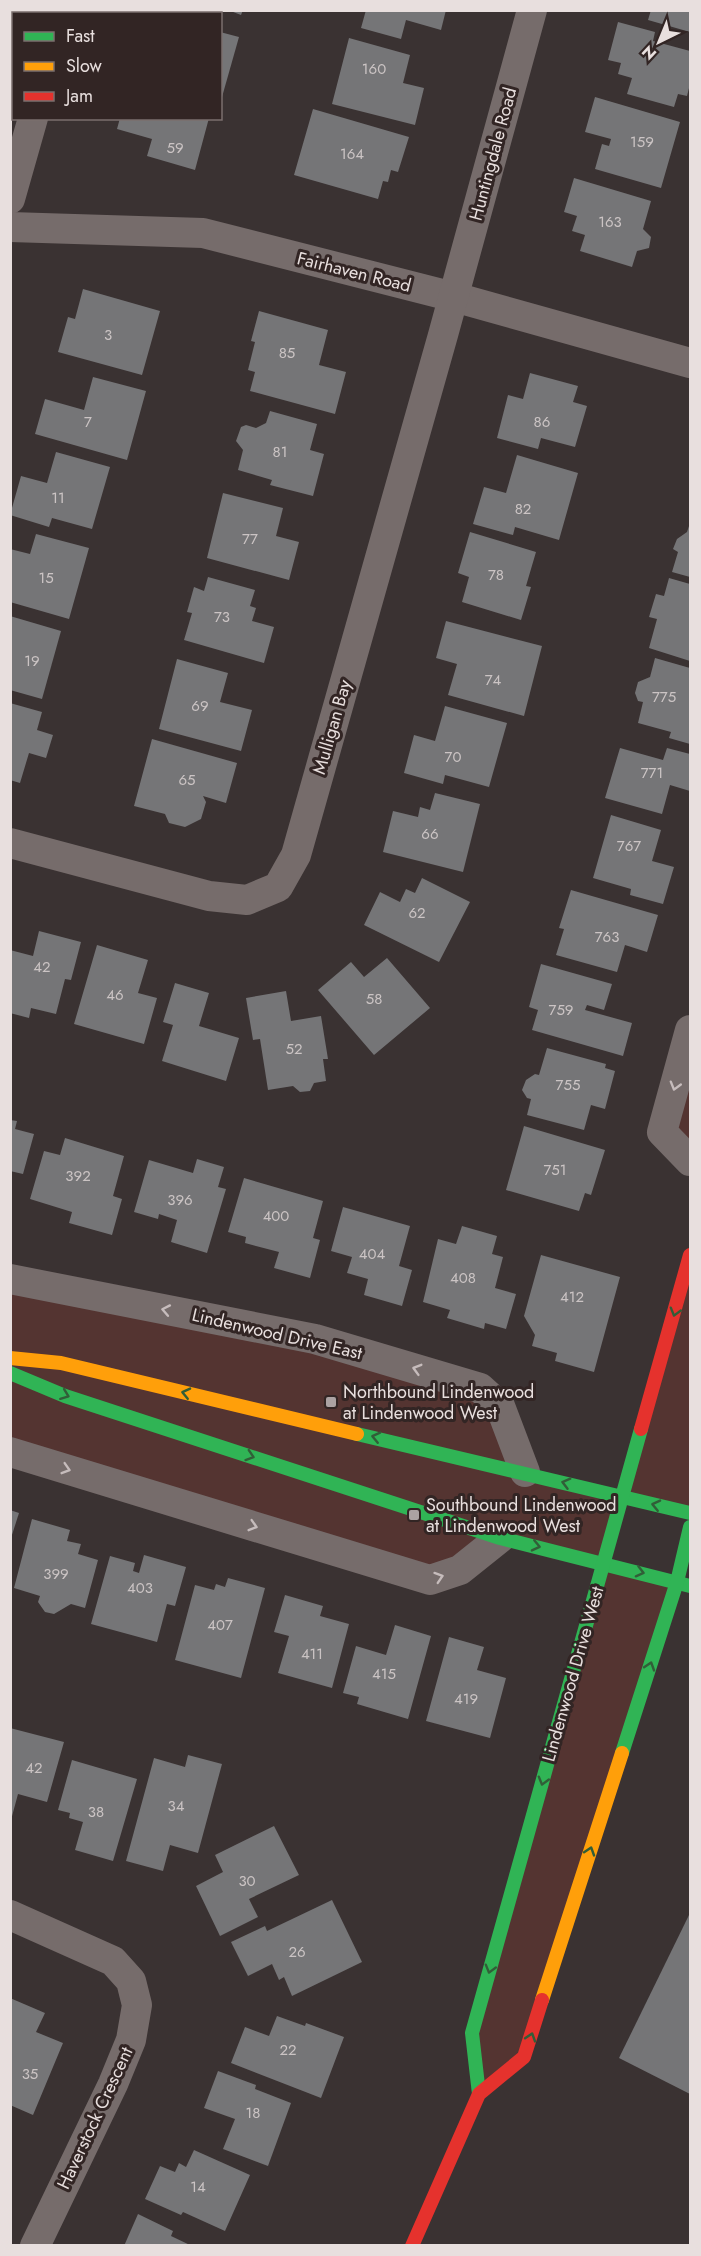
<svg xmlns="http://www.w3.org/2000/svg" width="701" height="2256" font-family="Jost,sans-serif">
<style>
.green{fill:#543431}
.building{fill:#757577}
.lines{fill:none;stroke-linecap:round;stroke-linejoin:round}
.street{stroke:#766c6b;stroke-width:30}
.fast{stroke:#30b455;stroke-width:14}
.slow{stroke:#ff9f0a;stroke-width:14}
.jam{stroke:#e5322d;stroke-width:14}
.oneway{stroke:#c6bcbc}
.oneway2{stroke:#315e38}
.poi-dot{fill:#aba2a2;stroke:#322524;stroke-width:2}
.labels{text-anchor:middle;stroke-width:6;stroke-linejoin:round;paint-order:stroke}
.number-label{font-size:15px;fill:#cbc4c4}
.street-label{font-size:18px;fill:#e8dfde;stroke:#322524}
.poi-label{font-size:18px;fill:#e8dfde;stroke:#322524;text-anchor:start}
</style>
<rect width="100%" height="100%" fill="#3a3232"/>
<g class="green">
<path d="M690,1030V1161L662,1132Z"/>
<path d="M690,1255V1513L622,1498L604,1563L677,1582L524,2057L479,2094L472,2033L603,1563L500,1538L430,1580L11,1452L10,1279L480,1388L525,1472L622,1498Z"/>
</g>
<g class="building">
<path d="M151,10H173L181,13L150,14Z"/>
<path d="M228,10H243L241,15Z"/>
<path d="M366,10H446L441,30L406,20L401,39L361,28Z"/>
<path d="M651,10H690V32L648,20Z"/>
<path d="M618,22L655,32L653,41L690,51V84L687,96L678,94L674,107L627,94L632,78L618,74L621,63L608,60Z"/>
<path d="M220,32L239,37L222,97H220Z"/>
<path d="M349,38L410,55L403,83L424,88L415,125L332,104Z"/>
<path d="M595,97L680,122L661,188L595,169L602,144L609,146L611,139L585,132Z"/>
<path d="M313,109L409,137L398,172L391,170L388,182L383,181L378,199L294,175Z"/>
<path d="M120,118H209L195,170L147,156L152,139L117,129Z"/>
<path d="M574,178L651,201L643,229L651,237L649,248L637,251L632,267L580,251L585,235L572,231L577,216L564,212Z"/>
<path d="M83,289L160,311L142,375L58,352L68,317L75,319Z"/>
<path d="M259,311L328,330L319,365L346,372L335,414L250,391L255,372L248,370L255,342L251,341Z"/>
<path d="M530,373L578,386L573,402L587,406L575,447L541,438L538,449L497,438L508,395L523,399Z"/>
<path d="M93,377L146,391L127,460L35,434L45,399L84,410Z"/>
<path d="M270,411L317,424L310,450L324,454L313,496L270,485L272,480L238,470L243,450L236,441L241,427L246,425L256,428L266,423Z"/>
<path d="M56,452L110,467L92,529L52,518L49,527L10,515L21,476L47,483Z"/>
<path d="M517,455L578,473L559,540L515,527L513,535L473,524L484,487L506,493Z"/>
<path d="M223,493L283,508L276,536L299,542L289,580L207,558Z"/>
<path d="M690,523V577L672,572L678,552L673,549L677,539L687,532Z"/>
<path d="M470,532L536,552L526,586L531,587L521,620L462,602L469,577L458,573Z"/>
<path d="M36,534L89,548L69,619L10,602V549L30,554Z"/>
<path d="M208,577L255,590L250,606L256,608L252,621L274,627L264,663L184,640L192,613L187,612L194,587L204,591Z"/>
<path d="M669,578L690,584V661L649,648L657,619L649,617L656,594L664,596Z"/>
<path d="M10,616L61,631L42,699L10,690Z"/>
<path d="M446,621L542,646L524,716L448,695L457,664L436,658Z"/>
<path d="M655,658L690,668V744L669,738L671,732L638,723L643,702L638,701L635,693L638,682L650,677Z"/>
<path d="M177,659L228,673L220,702L252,710L241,751L159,729Z"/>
<path d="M10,703L42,712L37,730L53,735L46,758L29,753L20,783L10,780Z"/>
<path d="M445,706L507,723L489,787L445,775L443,784L404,773L414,735L435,741Z"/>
<path d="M152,739L237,763L226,803L203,796L206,802L201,819L185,827L169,823L165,814L134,806Z"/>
<path d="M620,748L663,760L667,748L690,754V791L670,785L662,814L605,798Z"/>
<path d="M435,793L480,804L463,872L383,852L393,811L418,817L420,807L430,810Z"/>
<path d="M611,815L661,830L652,861L674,867L663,904L630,895L631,889L593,878Z"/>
<path d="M422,878L470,902L439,962L364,925L380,892L400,902L406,889L415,893Z"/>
<path d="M571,890L658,915L647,952L625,945L617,972L556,955L564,929L559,928Z"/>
<path d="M39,931L81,942L71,980L65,979L56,1014L31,1008L29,1018L10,1013V950L33,956Z"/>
<path d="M97,945L148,960L138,993L157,998L144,1044L74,1024Z"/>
<path d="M387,958L430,1008L374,1055L318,990L351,962L364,977Z"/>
<path d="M541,964L612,984L604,1010L587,1005L585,1010L632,1023L623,1056L532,1030L538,1010L529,1007Z"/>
<path d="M175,983L209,993L199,1026L239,1038L226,1081L162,1061L173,1025L163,1022Z"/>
<path d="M286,991L291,1021L321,1016L328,1059H323L326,1081L314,1083L310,1091L300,1092L293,1086L268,1090L260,1039L253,1040L246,998Z"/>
<path d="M547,1048L606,1064L605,1068L615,1071L605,1109L591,1105L584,1130L527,1115L531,1099L527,1098L522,1090L526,1080L535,1074L539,1075Z"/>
<path d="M10,1120L17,1121L15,1129L34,1134L23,1174L10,1171Z"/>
<path d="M524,1126L605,1150L591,1195L585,1193L579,1211L506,1190Z"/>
<path d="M65,1138L124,1156L113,1196L122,1199L112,1235L69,1223L72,1212L30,1199L44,1151L60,1155Z"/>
<path d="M197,1159L224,1167L218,1187L226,1189L207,1253L171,1242L177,1220L159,1214L158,1219L134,1212L149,1160L193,1173Z"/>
<path d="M244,1178L323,1201L313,1238L320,1240L310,1278L274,1268L279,1252L245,1243L246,1237L228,1232Z"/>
<path d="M343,1207L410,1226L399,1266L412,1270L402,1306L364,1295L368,1279L347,1273L352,1257L331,1251Z"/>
<path d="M462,1226L497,1236L492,1254L503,1257L495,1288L516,1294L506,1329L485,1323L484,1329L447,1318L450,1310L423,1302L438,1239L456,1244Z"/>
<path d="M541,1255L620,1277L594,1372L555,1361L557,1353L532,1346L535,1335L524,1316Z"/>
<path d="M10,1510L19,1513L11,1538H10Z"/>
<path d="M32,1519L70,1530L67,1541L81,1544L78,1554L98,1560L85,1608L71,1604L54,1614L45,1612L38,1602L40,1596L14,1588Z"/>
<path d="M144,1555L186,1567L175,1606L167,1604L157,1642L91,1624L110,1556L135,1563L133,1571L139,1573Z"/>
<path d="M228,1578L265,1588L241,1678L175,1660L195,1585L214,1590L216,1584L225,1587Z"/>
<path d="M285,1595L323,1606L320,1616L349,1624L332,1688L278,1673L289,1636L274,1632Z"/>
<path d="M395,1625L431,1636L408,1719L357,1704L359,1697L343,1693L356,1646L386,1655Z"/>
<path d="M449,1637L484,1647L477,1670L506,1678L490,1738L426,1721Z"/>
<path d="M10,1728L64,1742L47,1802L18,1794L11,1820Z"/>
<path d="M188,1755L222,1764L198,1853L170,1845L163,1871L126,1861L154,1758L185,1767Z"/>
<path d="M72,1760L137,1779L113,1861L75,1850L83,1822L69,1818L70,1813L58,1810Z"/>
<path d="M274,1826L299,1875L249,1899L258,1917L220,1936L196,1886L223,1872L215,1855Z"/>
<path d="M332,1900L362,1962L292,1996L284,1977L279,1980L272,1964L248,1976L231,1942L265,1926L267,1931Z"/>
<path d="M690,1913V2094L619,2058Z"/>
<path d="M10,1998L45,2013L36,2032L63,2043L33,2115L10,2105Z"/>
<path d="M277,2016L305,2026L306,2023L344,2037L321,2098L231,2063L245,2027L269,2036Z"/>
<path d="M218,2071L256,2085L255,2089L291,2103L268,2166L223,2149L235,2119L204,2108Z"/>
<path d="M194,2150L250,2175L225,2231L183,2212L181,2215L145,2199L160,2166L175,2172L179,2163L186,2167Z"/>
<path d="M138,2214L173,2231L171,2236L192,2246H124Z"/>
</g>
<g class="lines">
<g class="street">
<path d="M62,14L63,10"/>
<path d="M10,199L33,118"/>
<path d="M10,227L203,233L454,297L690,363"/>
<path d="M10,843L209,896L247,900L278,887L296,855L443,335L532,10"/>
<path d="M690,1030L662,1132L690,1161"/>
<path d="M10,1279L315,1339L480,1388L500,1406L525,1472"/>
<path d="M10,1452L430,1580L460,1570L500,1538"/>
<path d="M10,1915L113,1961L131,1981L137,2005L131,2040L113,2084L35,2246"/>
</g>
<g class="fast">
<path d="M10,1373L65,1396L500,1538L690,1586"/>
<path d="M357,1434L690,1513"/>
<path d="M622,1753L677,1582L690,1527"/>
<path d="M479,2094L472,2033L641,1429"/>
</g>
<g class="slow">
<path d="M10,1358L61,1363L357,1434"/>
<path d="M542,2000L622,1753"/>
</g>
<g class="jam">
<path d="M641,1429L690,1255"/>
<path d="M412,2246L479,2094L524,2057L542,2000"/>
</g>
</g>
<defs><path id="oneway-chevron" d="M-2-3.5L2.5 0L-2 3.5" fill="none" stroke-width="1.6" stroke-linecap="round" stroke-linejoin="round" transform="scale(1.5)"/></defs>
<g class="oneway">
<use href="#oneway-chevron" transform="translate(675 1086) rotate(106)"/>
<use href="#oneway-chevron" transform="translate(166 1310) rotate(-169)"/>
<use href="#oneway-chevron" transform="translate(417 1369) rotate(-164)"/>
<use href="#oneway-chevron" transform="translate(66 1469) rotate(17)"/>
<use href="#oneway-chevron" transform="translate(253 1526) rotate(17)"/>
<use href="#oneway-chevron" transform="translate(439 1577) rotate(-18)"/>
</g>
<g class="oneway2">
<use href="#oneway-chevron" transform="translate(675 1312) rotate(106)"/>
<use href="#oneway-chevron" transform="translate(186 1393) rotate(-167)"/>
<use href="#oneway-chevron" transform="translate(65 1395) rotate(21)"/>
<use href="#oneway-chevron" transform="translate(376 1437) rotate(-167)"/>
<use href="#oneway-chevron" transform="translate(250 1456) rotate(18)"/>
<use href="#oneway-chevron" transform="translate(566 1483) rotate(-165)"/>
<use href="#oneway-chevron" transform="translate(656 1505) rotate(-167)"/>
<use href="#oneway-chevron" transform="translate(536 1546) rotate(13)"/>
<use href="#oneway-chevron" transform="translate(640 1572) rotate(14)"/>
<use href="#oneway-chevron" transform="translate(650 1666) rotate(-72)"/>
<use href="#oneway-chevron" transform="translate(543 1781) rotate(106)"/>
<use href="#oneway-chevron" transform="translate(590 1851) rotate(-72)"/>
<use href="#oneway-chevron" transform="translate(490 1969) rotate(106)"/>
<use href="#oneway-chevron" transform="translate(531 2037) rotate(-72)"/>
</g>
<g class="poi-dot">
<rect x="325" y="1396" width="12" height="12" rx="3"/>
<rect x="408" y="1509" width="12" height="12" rx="3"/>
</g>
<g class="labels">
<g class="number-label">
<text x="374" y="74">160</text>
<text x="642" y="147">159</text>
<text x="175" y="153">59</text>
<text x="352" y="159">164</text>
<text x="610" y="227">163</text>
<text x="108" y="340">3</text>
<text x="287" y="358">85</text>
<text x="88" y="427">7</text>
<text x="542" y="427">86</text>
<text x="280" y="457">81</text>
<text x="58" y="503">11</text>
<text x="523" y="514">82</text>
<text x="250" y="544">77</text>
<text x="496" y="580">78</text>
<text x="46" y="583">15</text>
<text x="222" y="622">73</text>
<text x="32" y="666">19</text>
<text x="493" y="685">74</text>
<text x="664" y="702">775</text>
<text x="200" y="711">69</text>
<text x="453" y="762">70</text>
<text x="652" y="778">771</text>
<text x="187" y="785">65</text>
<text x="430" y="839">66</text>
<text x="629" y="851">767</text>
<text x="417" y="918">62</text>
<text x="607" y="942">763</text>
<text x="42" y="972">42</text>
<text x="115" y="1000">46</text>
<text x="374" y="1004">58</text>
<text x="561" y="1015">759</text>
<text x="294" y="1054">52</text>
<text x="568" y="1090">755</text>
<text x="555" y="1175">751</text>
<text x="78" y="1181">392</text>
<text x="180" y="1205">396</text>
<text x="276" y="1221">400</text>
<text x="372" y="1259">404</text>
<text x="463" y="1283">408</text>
<text x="572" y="1302">412</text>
<text x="56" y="1579">399</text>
<text x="140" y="1593">403</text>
<text x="220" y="1630">407</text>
<text x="312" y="1659">411</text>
<text x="384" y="1679">415</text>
<text x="466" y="1704">419</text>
<text x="34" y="1773">42</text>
<text x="176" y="1811">34</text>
<text x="96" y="1817">38</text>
<text x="247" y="1886">30</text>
<text x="297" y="1957">26</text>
<text x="288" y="2055">22</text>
<text x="30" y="2079">35</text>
<text x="253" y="2118">18</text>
<text x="198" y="2192">14</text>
</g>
<g class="street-label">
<text transform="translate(493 154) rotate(-75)" y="6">Huntingdale Road</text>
<text transform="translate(354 272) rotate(14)" y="6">Fairhaven Road</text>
<text transform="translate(332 727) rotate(-74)" y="6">Mulligan Bay</text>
<text transform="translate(277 1334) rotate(13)" y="6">Lindenwood Drive East</text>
<text transform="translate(573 1674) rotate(-74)" y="6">Lindenwood Drive West</text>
<text transform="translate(95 2118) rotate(-65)" y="6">Haverstock Crescent</text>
</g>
<g class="poi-label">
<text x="343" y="1398">Northbound Lindenwood<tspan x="343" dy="21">at Lindenwood West</tspan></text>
<text x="426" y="1511">Southbound Lindenwood<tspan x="426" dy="21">at Lindenwood West</tspan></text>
</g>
</g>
<rect width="701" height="2256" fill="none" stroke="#e8dfde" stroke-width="24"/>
<rect x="12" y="12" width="210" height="108" fill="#322524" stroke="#7b6f6e" stroke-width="1.5"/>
<rect x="24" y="32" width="30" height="9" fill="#30b455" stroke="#7b6f6e" stroke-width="1.5"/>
<text x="66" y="42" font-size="18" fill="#e8dfde">Fast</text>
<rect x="24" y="62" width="30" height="9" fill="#ff9f0a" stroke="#7b6f6e" stroke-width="1.5"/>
<text x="66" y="72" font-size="18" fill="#e8dfde">Slow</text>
<rect x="24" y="92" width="30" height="9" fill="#e5322d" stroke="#7b6f6e" stroke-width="1.5"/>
<text x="66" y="102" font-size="18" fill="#e8dfde">Jam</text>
<g transform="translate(659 42) rotate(223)" stroke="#322524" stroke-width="4.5" paint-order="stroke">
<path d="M0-4.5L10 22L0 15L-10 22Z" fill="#e8dfde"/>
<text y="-9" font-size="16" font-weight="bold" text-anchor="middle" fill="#e8dfde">N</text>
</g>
</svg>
